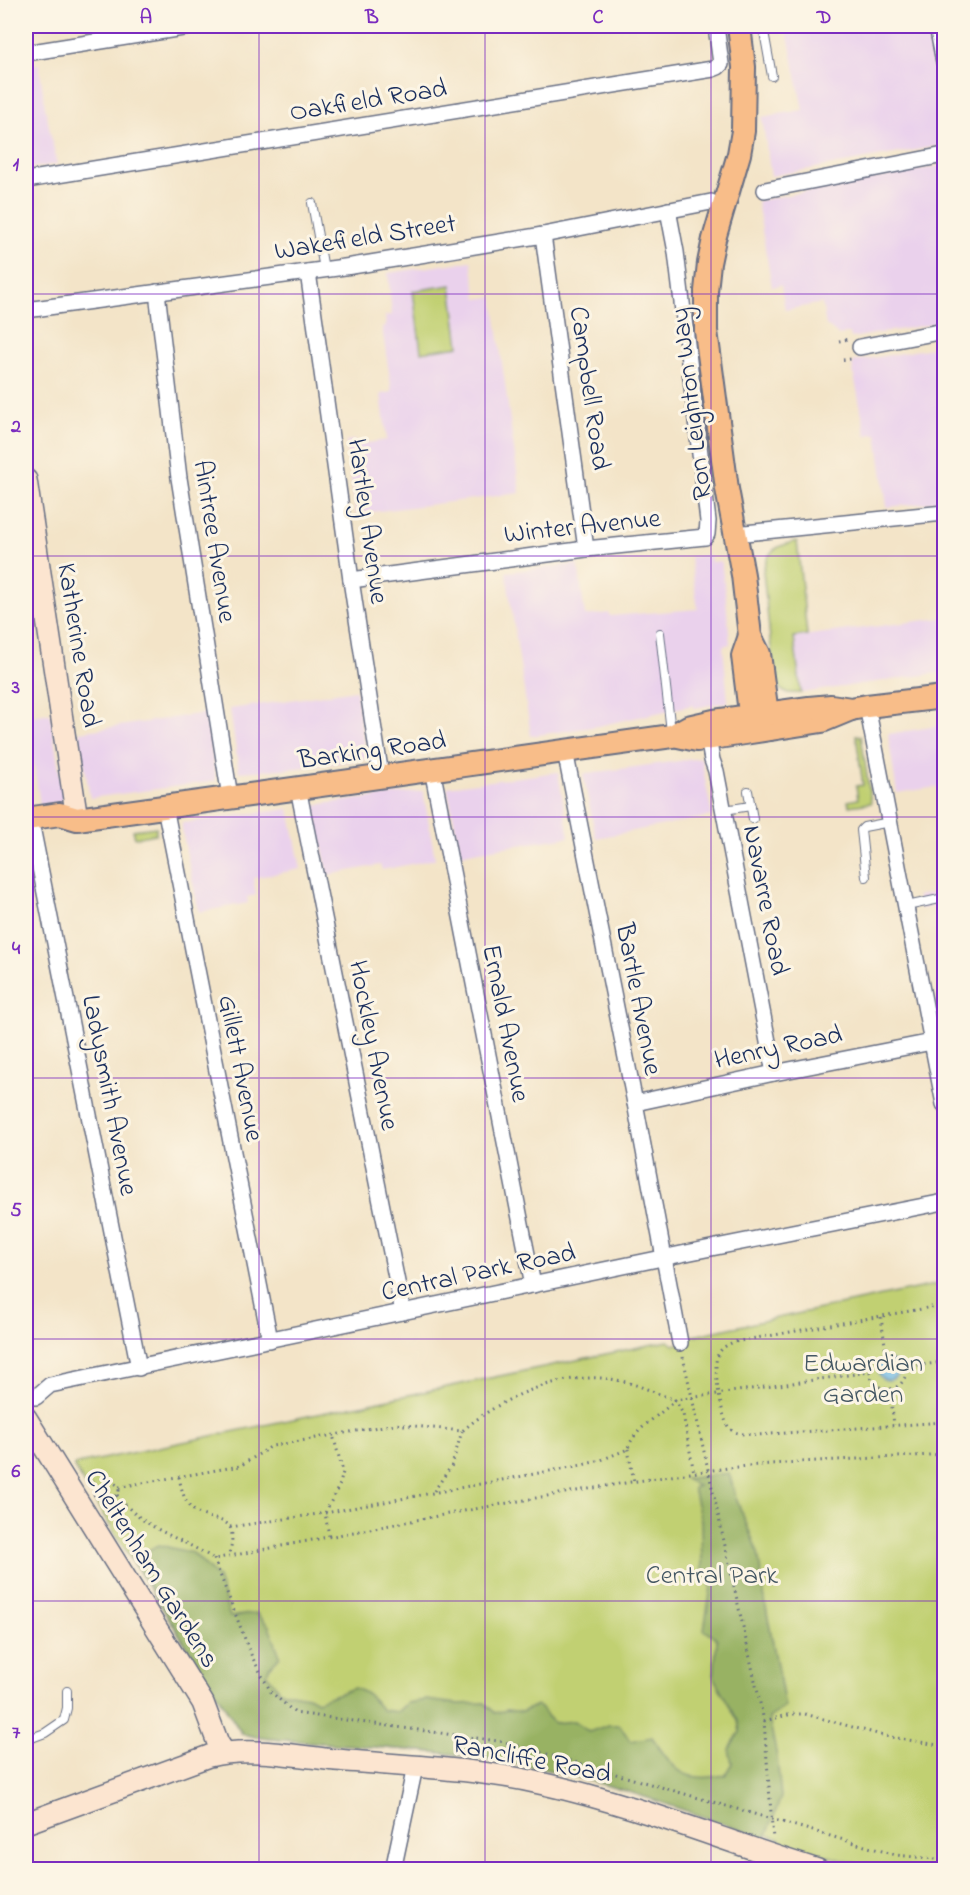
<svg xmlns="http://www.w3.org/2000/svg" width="970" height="1895" font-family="'Indie Flower',sans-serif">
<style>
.built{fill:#ead1ec}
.green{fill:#c1d072;stroke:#6e8068;stroke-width:1.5}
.forest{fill:#98b264;stroke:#5a7061;stroke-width:1.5}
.water{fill:#69b6e3;stroke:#4272a0;stroke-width:1.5}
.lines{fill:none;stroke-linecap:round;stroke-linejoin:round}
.lane-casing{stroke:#676e83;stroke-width:10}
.street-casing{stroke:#676e83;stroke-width:18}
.secondary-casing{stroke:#676e83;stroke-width:24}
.primary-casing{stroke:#676e83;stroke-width:26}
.path{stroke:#676e83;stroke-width:3;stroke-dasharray:1.5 4.5;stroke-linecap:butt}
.lane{stroke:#fff;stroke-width:8}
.street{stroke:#fff;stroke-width:15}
.secondary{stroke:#fce5d0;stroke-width:21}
.primary{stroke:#f8bd89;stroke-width:22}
.grid{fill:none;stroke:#7b2cbf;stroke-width:1.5;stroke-opacity:0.55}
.labels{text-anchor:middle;stroke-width:6;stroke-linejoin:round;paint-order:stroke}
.street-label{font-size:27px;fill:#1b2f5e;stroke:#fcf5e5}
.park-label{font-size:27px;fill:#445763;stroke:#fcf5e5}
.neatline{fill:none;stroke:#7b2cbf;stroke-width:2}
.grid-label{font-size:20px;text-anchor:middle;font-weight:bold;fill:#7b2cbf}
</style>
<rect width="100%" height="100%" fill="#fcf5e5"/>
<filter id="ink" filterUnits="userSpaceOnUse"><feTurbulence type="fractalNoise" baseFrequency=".0167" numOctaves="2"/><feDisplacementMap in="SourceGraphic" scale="12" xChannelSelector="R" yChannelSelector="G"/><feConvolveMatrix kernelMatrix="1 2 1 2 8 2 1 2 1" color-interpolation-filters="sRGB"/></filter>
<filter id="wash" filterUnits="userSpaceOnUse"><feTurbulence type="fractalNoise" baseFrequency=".008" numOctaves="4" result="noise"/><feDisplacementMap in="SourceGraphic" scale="24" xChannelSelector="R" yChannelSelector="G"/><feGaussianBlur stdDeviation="1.35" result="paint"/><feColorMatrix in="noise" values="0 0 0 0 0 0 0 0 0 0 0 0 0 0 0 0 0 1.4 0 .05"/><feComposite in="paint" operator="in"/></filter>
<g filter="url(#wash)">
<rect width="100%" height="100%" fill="#f3e4c8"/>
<g class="built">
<path d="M786,26H927L944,145L771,176L762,117L803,110Z"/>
<path d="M39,64L45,107L57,164L26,169V66Z"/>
<path d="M944,165V322L851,338L850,333L838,335L826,325L822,303L785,310L781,285L772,287L757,201Z"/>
<path d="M471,261L477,299L493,297L520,493L356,514L346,441L355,440L356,445L387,440L381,394L392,392L382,327L386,326L385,316L392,315L388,273Z"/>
<path d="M944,346V501L887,507L877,434L866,435L852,365L855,361Z"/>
<path d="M710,555L711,562L721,561L726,599L730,644L723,646L728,702L694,708L693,705L598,726L531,736L506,572L578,564L585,616L609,613L610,616L698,609L690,557Z"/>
<path d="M942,618L944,637V672L801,693L794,637Z"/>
<path d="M356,690L366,759L298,768L239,772L230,709Z"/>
<path d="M50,713L64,802L40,805L30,738H26V717Z"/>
<path d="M206,713L216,781L90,798L79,732Z"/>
<path d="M944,725V786L897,793L888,734Z"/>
<path d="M701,758L712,816L596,838L583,774Z"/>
<path d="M558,772L569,837L461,854L447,787Z"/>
<path d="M423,791L435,859L382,870L380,865L328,875L314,805Z"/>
<path d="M289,809L301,869L253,878L256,895L247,897L248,903L199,912L182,831V823Z"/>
<path d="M944,891V905L921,909L917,896Z"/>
</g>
<g class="green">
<path d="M451,285L459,346L421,352L413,291Z"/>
<path d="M797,541L807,635L794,637L801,693C784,694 781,694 774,677L763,571C768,549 777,546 797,541Z"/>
<path d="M856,735L861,736L871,803L849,806L848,801L858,799L856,786L863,785Z"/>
<path d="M156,827V834L135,838L133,830Z"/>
<path d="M944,1283V1869H876L783,1844L780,1839L767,1835L763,1838C679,1807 595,1777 506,1762C426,1748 343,1746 262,1738L242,1734L97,1505L98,1500L91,1488L86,1487L73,1465L668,1341L673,1345L686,1342L692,1336Z"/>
</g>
<path class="forest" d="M729,1473L736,1498L758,1553L766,1607L785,1707L769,1718L777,1757L781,1797L767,1835L763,1838C679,1808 595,1777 506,1762C426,1748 343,1746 262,1738L242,1734L131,1558L159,1545L193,1553L218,1578L230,1617L256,1613L269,1626L280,1656L269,1668L267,1674L279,1691L308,1696L317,1701L354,1688L368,1694L382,1710L397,1712L407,1703L426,1700L457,1704L485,1703L495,1713L507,1710L522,1712L537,1705L554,1723L574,1721L589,1732L608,1725H620L630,1741L652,1737C675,1770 682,1784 725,1775L732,1763L729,1749L740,1732L738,1721L714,1678L717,1639L704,1630L711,1587L702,1568L701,1521L693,1488L698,1486L685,1479Z"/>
<circle class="water" cx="888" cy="1370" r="10"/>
</g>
<g filter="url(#ink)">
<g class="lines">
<defs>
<g id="lane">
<path d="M763,26L772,76"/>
<path d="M312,203L324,269"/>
<path d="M660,633L671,732"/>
<path d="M748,791L753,819"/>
<path d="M724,810L751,806"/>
<path d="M866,877L861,830L864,827L890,822"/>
<path d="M907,906L944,898"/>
<path d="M26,1740L45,1733L64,1720L67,1708V1691"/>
</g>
<g id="street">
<path d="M937,26L944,62"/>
<path d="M26,53L195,26"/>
<path d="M26,180L713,69L718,67L721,64L716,26"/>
<path d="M765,190L944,155"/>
<path d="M543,235L586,549"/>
<path d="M308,272L351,580L381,776"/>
<path d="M157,292L179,478L230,797"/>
<path d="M26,310L352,266L543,235L711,202"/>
<path d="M860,347L944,331"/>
<path d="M735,534L944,513"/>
<path d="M351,580L586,549L705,537L707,534L708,521L676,252L668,210"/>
<path d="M867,706L944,1104"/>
<path d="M708,738L712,760L716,771L774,1073"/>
<path d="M565,751L635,1103L680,1343"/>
<path d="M432,769L533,1285"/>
<path d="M298,788L403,1312"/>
<path d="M165,807L270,1340"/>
<path d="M33,832L139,1368"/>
<path d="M635,1103L774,1073L932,1042"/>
<path d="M26,1397H36L50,1385L691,1252L944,1202"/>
<path d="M393,1870L415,1767"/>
</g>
<g id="secondary">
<path d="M26,480L77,819"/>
<path d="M26,1418L203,1703L218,1743L224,1752"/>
<path d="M26,1823L209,1756C249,1746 295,1756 336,1760C405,1766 476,1768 544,1784C638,1805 727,1842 818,1870"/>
</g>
<g id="primary">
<path d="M739,26L744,67L743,131L739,154L714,239L709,263L706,291V331L727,489L743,575L750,636L759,654L769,729"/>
<path d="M750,636L743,656L752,729"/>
<path d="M678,736L697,740L725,736L822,721L851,709L867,706L944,697"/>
<path d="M26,819L60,814L77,819L672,736L688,727L714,721L809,708L831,706L851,709"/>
</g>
</defs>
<use href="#lane" class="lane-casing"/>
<use href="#street" class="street-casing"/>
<use href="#secondary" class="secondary-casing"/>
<use href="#primary" class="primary-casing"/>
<g class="path">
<path d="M839,341L849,339"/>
<path d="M843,360L851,359"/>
<path d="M944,1305L734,1342C726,1345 720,1349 717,1357C713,1367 722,1422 730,1429C737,1435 748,1434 757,1435L944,1422"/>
<path d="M881,1317L886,1352"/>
<circle cx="888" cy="1371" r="18"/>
<path d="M683,1357L764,1721L773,1839"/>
<path d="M906,1367L944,1362"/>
<path d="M890,1389L894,1425"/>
<path d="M628,1449L634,1482"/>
<path d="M179,1477C181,1487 184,1501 191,1508C214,1528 241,1508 229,1556"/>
<circle cx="112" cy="1490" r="7"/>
<path d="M119,1487L240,1466L272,1446L395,1424L462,1431C503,1396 563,1370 617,1380C637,1384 656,1393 675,1400L683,1414L694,1473"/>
<path d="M434,1491L452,1465L462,1431"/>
<path d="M93,1495L105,1491"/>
<path d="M117,1495C145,1531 177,1535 214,1559C377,1528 540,1494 705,1471C784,1460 865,1460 944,1454"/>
<path d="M230,1527L325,1513L582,1465L601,1460L628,1449C633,1429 660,1416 675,1400L869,1372"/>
<path d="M329,1536L325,1513L340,1484L343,1472L333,1435"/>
<path d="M214,1559L252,1657L271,1692L295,1713L505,1742L896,1855L944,1860"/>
<path d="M764,1721L792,1714H805L885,1736L944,1746"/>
</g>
<use href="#lane" class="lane"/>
<use href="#street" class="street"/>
<use href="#secondary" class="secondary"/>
<use href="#primary" class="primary"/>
</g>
</g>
<path class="grid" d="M259,26V1870M485,26V1870M711,26V1870M26,294H944M26,556H944M26,817H944M26,1078H944M26,1339H944M26,1601H944"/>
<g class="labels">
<g class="street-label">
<text transform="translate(368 99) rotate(-9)" y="9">Oakfield Road</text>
<text transform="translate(365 236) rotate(-9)" y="9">Wakefield Street</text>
<text transform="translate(591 388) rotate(82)" y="9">Campbell Road</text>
<text transform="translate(690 404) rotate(-97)" y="9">Ron Leighton Way</text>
<text transform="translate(369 521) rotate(82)" y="9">Hartley Avenue</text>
<text transform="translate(582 525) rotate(-6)" y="9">Winter Avenue</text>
<text transform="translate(216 541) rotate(81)" y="9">Aintree Avenue</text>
<text transform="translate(80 645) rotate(81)" y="9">Katherine Road</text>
<text transform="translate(372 749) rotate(-8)" y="9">Barking Road</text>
<text transform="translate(767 900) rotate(79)" y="9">Navarre Road</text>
<text transform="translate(640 999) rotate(79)" y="9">Bartle Avenue</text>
<text transform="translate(507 1023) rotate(79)" y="9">Ernald Avenue</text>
<text transform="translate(375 1045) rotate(79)" y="9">Hockley Avenue</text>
<text transform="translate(778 1046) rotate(-12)" y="9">Henry Road</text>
<text transform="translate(242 1068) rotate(79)" y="9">Gillett Avenue</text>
<text transform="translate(111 1095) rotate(79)" y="9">Ladysmith Avenue</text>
<text transform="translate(478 1271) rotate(-12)" y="9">Central Park Road</text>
<text transform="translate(153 1568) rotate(58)" y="9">Cheltenham Gardens</text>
<text transform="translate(532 1758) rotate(11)" y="9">Rancliffe Road</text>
</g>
<g class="park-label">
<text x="863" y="1371">Edwardian<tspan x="863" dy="31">Garden</tspan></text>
<text x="712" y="1583">Central Park</text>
</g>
</g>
<rect width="970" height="1895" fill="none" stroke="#fcf5e5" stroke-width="66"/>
<rect x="33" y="33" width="904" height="1829" class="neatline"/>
<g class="grid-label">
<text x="146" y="23">A</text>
<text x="372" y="23">B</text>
<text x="598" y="23">C</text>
<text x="824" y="23">D</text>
<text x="16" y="170">1</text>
<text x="16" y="432">2</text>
<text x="16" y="693">3</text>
<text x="16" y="954">4</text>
<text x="16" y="1216">5</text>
<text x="16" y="1477">6</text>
<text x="16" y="1738">7</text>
</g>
</svg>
